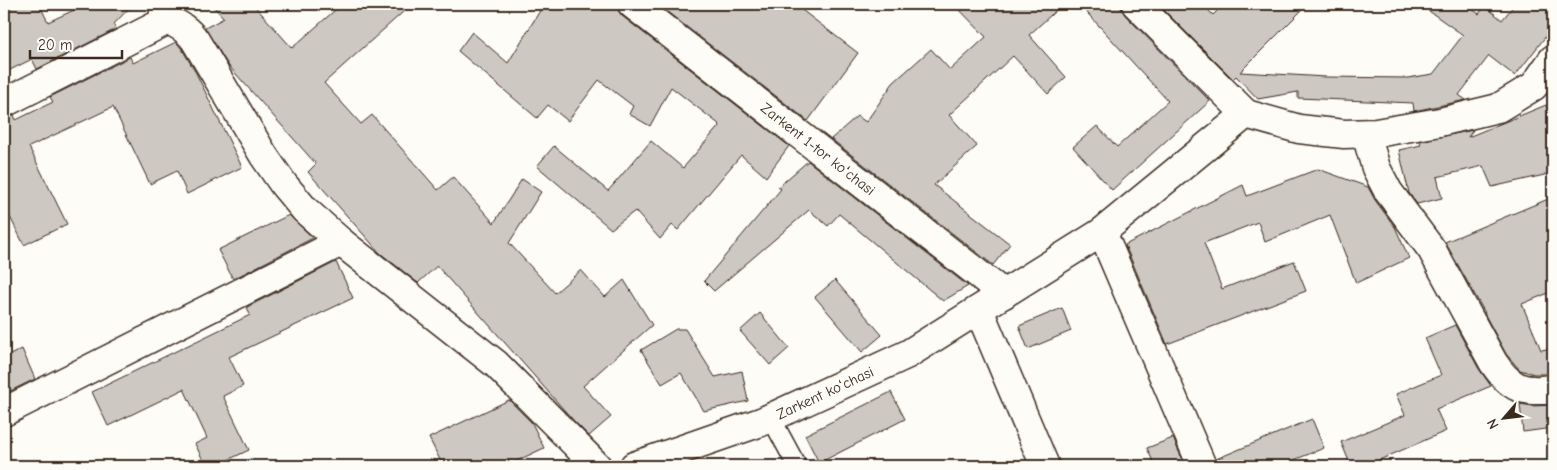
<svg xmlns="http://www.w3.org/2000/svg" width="1557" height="470" font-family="'Comic Neue',sans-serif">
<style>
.building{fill:#cdc8c2;stroke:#3b2a1e}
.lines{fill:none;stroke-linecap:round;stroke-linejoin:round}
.lane-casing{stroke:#3b2a1e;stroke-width:21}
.street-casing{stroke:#3b2a1e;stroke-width:31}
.lane{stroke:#fdfcf7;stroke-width:18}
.street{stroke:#fdfcf7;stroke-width:28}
.labels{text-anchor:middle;stroke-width:5;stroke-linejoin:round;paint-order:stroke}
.street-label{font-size:15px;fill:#3b2a1e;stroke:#fdfcf7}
</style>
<rect width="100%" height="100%" fill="#fdfcf7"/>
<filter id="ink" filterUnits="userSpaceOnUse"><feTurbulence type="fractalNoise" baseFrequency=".02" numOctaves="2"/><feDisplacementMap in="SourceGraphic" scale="10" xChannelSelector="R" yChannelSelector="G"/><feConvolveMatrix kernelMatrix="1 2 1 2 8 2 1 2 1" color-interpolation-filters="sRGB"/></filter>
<g filter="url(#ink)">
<g class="building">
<path d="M4,4H39L48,22L87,4H133L114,24L116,29L37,69L32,59L4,73Z"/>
<path d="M211,4H253L292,48L342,4H412L324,83L361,124L372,115L438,190L453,177L494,223L522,179L541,192L509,243L555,293L581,270L605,297L624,280L652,325L583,386L611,417L589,436L573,420L437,266L418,283L380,253L308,172L316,164L228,65L205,28L224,18Z"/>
<path d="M544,4H617L618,10L622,16L789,146L766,177L741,155L678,230L672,225L660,239L635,211L611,229L537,166L554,146L608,191L651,141L683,168L720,125L671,87L650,126L629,114L633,106L599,80L568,121L548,105L537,118L458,51L472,32L508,63Z"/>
<path d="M657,4H794L858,53L808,121Z"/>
<path d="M954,4H1063L1029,35L1066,77L1048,94L1013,56L949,115L977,146L934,185L1010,244L993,265L831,139L857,116L866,122L893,83L931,49L950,70L986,37Z"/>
<path d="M1079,4H1121V8L1125,15L1210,101L1112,190L1073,147L1097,126L1117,147L1168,101Z"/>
<path d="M1158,4H1202L1213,15L1224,4H1308L1240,72L1326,77L1408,78L1433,74L1463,35L1419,4H1465L1479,14L1485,6L1502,20L1515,4H1553V27L1515,76L1489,56L1459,95L1466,100L1414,111L1413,103L1298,98V92L1258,99L1236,76L1233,79Z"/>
<path d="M176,42L182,49L196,73L242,167L187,194L177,171L150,184L113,107L29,147L67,224L24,245L4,205V119L14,115L16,120L53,102L50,97L130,57L133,63Z"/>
<path d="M1546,105L1553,123V173L1492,187L1483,166L1437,177L1442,198L1417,204L1409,193L1399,150L1421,145L1420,141L1473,130L1468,137Z"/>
<path d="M808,161L968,286L943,301L839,214L828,226L809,210L714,291L704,281L781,189L778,187Z"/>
<path d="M1318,169L1368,187L1375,200L1395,227L1409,258L1356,283L1330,215L1265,242L1258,222L1204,243L1222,289L1294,261L1306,291L1167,344L1125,245L1243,185L1247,196Z"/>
<path d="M1553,197V291L1522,304L1541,350L1553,348V374H1534L1520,370L1506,354L1484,313H1485L1445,242Z"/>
<path d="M289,215L313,238L233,279L218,250Z"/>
<path d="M336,262L353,298L229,357L243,386L223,396L249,450L215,466H206L195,444L207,438L184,389L108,426L92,392L250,315L247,307Z"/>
<path d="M835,280L882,335L862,352L815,297Z"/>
<path d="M1062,308L1071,331L1028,349L1019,326Z"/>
<path d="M760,313L789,348L770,365L740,331Z"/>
<path d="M1455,325L1479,369L1491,386L1436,409L1446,431L1377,461L1379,466H1351L1341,442L1405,415L1396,394L1441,375L1425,338Z"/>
<path d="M676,329H685L715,377L742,371L748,401L704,411L681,373L662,384L641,350Z"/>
<path d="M22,349L35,379L4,394V358Z"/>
<path d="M891,392L905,419L819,463L805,435Z"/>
<path d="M509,400L532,423L544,448L506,466H443L429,438Z"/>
<path d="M1520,404L1533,406L1553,405V428L1523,432Z"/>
<path d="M1312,419L1324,448L1279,466H1217L1216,459Z"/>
<path d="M1173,438L1185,466H1155L1147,448Z"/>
</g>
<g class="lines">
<defs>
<path id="lane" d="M771,418L797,466"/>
<g id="street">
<path d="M163,4L164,13L168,20C180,25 188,30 195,40L264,156L284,185L305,210L341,242"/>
<path d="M632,4L1004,294"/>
<path d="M1136,4L1246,114"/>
<path d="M4,103L168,20"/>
<path d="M1366,134L1376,168L1388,191L1432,250L1493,362C1510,388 1522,393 1553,389"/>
<path d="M1102,232L1202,466"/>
<path d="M979,310L1045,466"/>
<path d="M4,412L341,242L496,364L597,466"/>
<path d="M634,466L761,422L908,354L1102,232L1246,114L1299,129L1344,134L1376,133L1440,122L1498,108L1534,86L1553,59"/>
</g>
</defs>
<use href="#lane" class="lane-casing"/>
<use href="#street" class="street-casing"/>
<use href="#lane" class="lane"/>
<use href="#street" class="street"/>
</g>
</g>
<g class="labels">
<g class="street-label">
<text transform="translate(818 149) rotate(38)" y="5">Zarkent 1-tor koʻchasi</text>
<text transform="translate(825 393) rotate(-25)" y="5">Zarkent koʻchasi</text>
</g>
</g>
<rect width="1557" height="470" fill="none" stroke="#fdfcf7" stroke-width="20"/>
<rect x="10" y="10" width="1537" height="450" fill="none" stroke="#3b2a1e" stroke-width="2" filter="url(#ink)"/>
<g transform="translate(1504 418) rotate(242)" stroke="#fdfcf7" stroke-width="4" paint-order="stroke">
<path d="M0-4L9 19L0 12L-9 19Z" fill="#3b2a1e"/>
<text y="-8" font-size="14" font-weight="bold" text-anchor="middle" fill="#3b2a1e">N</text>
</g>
<path d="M30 50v8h92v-8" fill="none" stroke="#3b2a1e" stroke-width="2.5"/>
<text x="38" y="50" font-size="15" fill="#3b2a1e" stroke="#fdfcf7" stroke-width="4" paint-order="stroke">20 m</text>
</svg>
